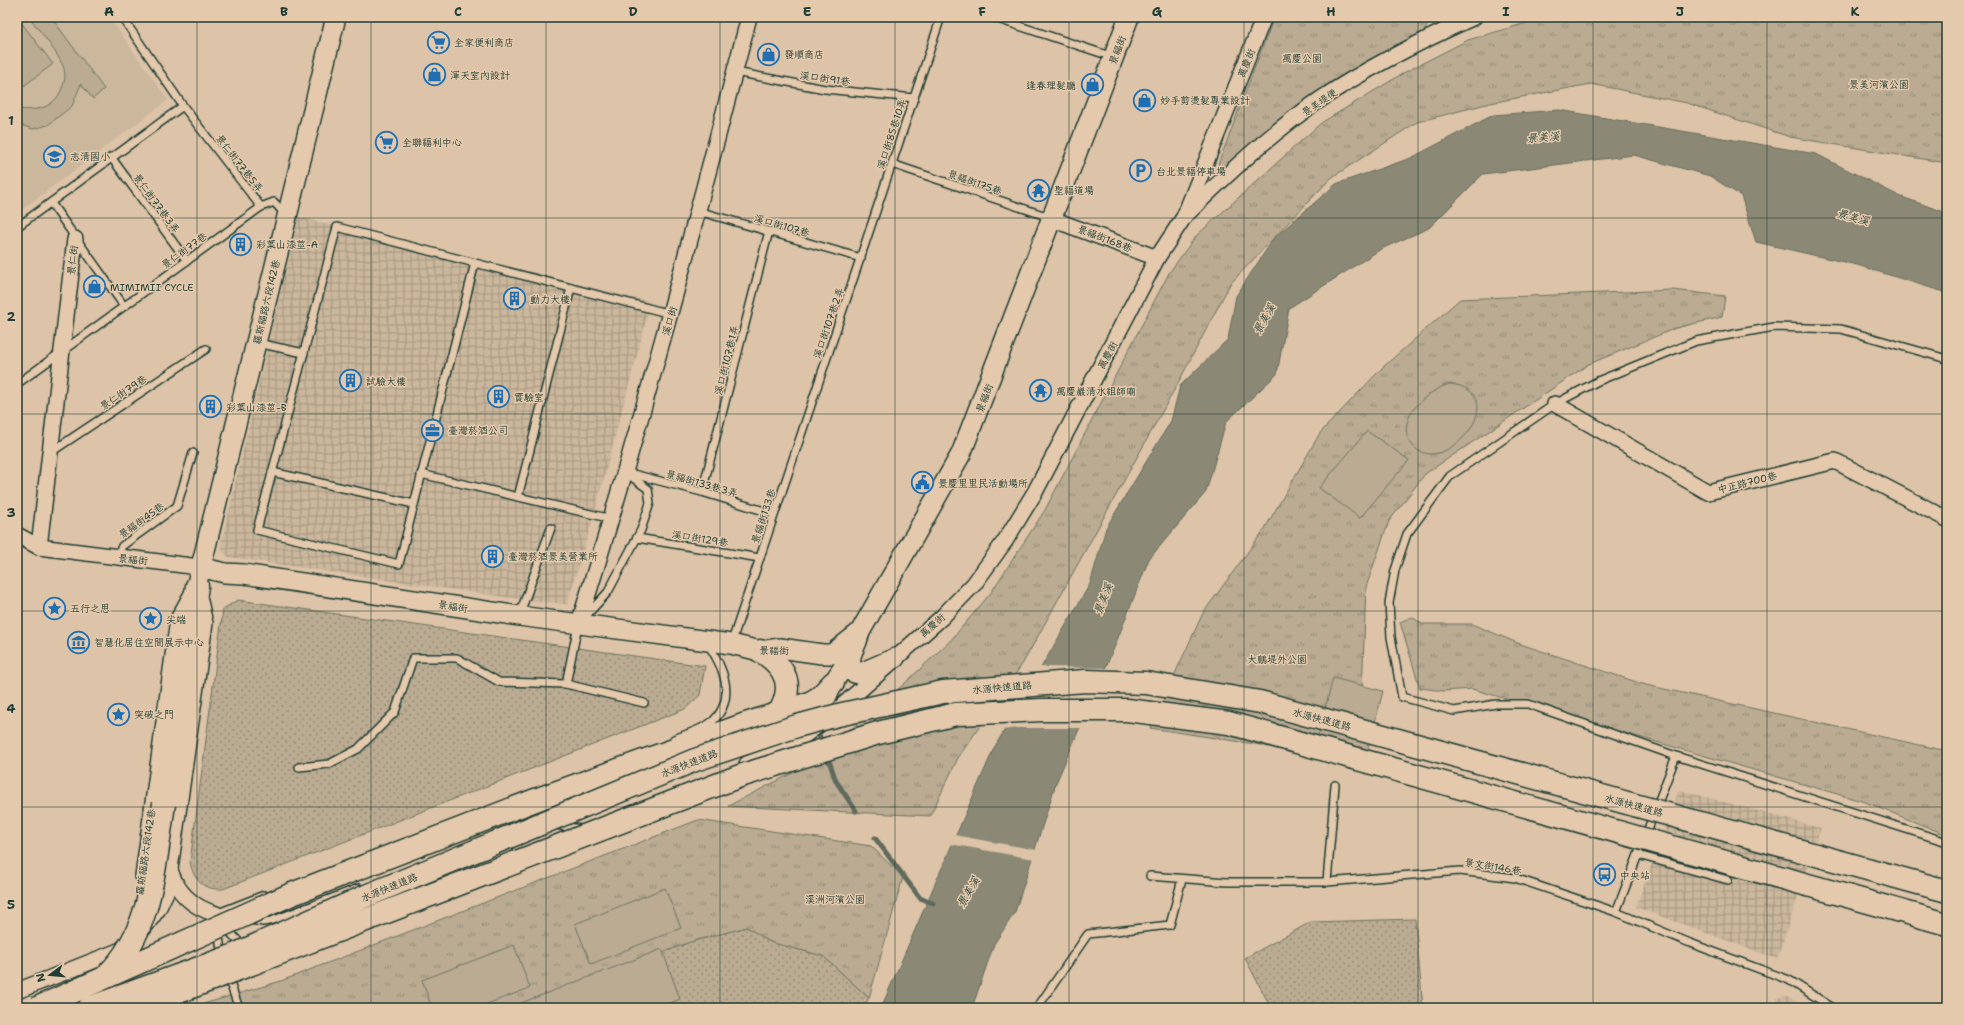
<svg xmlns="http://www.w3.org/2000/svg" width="1964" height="1025" font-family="'Shantell Sans','LXGW WenKai TC',sans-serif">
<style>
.built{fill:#cbb79c}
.industrial{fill:url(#industrial-grid)}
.grass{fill:url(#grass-dots);stroke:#6c7463}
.park{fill:url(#park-tufts);stroke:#6c7463}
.pitch{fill:#baab92;stroke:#6c7463}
.water{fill:#8b8975;stroke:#606b5b}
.pier{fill:#ddc3a7}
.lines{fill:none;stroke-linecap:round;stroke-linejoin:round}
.stream{stroke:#606b5b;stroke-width:5}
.service-casing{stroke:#1f3d34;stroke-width:10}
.minor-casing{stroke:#1f3d34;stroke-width:18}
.tertiary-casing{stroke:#1f3d34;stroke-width:22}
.trunk-casing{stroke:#1f3d34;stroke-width:25}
.service{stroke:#e5c9ac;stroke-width:7}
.minor{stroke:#e5c9ac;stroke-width:15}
.tertiary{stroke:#e5c9ac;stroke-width:19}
.trunk{stroke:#e5c9ac;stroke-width:22}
.trunk-bridge-casing{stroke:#1f3d34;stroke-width:25;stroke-linecap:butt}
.trunk-bridge{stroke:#e5c9ac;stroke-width:22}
.grid{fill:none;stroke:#1f3d34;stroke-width:1;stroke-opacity:0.55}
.labels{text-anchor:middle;stroke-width:3;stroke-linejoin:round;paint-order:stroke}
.poi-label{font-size:10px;fill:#1f3d34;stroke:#e5c9ac;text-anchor:start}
.street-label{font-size:10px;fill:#1f3d34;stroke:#e5c9ac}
.park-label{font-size:10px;fill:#274239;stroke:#e5c9ac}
.water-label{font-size:11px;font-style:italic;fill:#2a453a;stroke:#e5c9ac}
.neatline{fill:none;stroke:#1f3d34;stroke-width:1.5}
.grid-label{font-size:13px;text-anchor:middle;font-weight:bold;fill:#1f3d34}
</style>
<defs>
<pattern id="industrial-grid" width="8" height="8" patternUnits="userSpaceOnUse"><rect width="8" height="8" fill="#cbb79c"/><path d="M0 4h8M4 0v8" fill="none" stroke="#a49680"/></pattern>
<pattern id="grass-dots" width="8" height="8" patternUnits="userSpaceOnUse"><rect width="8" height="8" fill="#baab92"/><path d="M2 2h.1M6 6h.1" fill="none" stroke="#978c78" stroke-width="1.8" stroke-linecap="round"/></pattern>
<pattern id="park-tufts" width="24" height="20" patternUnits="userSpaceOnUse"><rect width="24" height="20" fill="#baab92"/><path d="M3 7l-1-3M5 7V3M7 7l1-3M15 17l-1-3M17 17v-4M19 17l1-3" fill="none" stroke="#978c78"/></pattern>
</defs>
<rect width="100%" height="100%" fill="#ddc3a7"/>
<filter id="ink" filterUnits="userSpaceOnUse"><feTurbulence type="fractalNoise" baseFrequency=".025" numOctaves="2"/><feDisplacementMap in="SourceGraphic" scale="8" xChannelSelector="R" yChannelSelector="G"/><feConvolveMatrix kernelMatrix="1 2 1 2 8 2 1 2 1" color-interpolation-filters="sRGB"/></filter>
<g filter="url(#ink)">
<path class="built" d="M17,17H109L168,100L17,213Z"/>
<g class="industrial">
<path d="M298,217L651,302L594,515L567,604L526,600L229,557L222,551L221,544Z"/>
<path d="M1679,790L1821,828L1777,959L1636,907Z"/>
<path d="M1788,996L1804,1008H1775L1776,998Z"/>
</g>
<g class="grass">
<path d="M238,600L705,666L700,695L685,709L223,889C203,890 194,881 190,862L223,609Z"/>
<path d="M1415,919L1423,1008H1271L1245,958L1311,922Z"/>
<path d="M747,927L770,942L823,956L869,998L863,1008H521L690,942Z"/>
</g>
<g class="park">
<path d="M1274,17H1431L1424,32L1382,55L1257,137L1214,175Z"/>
<path d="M1547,17H1947V163L1790,137L1687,103L1591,84L1490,103L1417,122L1331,178L1230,284L1177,385L1023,663L958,758L930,816L728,806L810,764L903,685L951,640L990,594L1045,510L1169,273L1196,236L1321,123L1407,71L1468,40Z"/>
<path d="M1673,290L1725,296L1722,317L1676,328L1589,364L1425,474L1389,521L1366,587L1359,770L1261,745L1150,728L1203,613L1264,530L1320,433L1382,368L1460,299Z"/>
<path d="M1412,617L1422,624H1472L1520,644L1646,685L1947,751V835L1865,802L1472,689L1444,691L1420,688L1400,622Z"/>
<path d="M698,820L871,846L903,877L869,998L823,956L770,942L747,927L690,942L521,1008H190L281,981Z"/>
</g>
<g class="pitch">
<path d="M17,17L53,64L17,91Z"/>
<path d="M29,17H51L104,89L93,99L81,84L72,106L48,125L33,129L17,124V109C37,111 54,109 62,88C66,80 66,70 61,62C53,46 40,32 29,17Z"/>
<path d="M1450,384C1512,391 1456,467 1421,452C1416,450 1413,446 1410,442C1395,418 1429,389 1450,384Z"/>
<path d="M1367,431L1409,460L1360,518L1319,488Z"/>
<path d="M1333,678L1383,691L1365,762L1315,747Z"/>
<path d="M665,888L681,928L591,964L575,924Z"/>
<path d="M514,945L530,988L476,1008H432L422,980Z"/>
<path d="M662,949L680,999L658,1008H508Z"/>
</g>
<path class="water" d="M1559,110L1816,154L1899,196L1947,213V293L1857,265L1756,242L1741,196L1710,176L1634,155L1483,174L1429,228L1381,249L1289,308L1277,374L1226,422L1206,492L1149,559L1114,648L1056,783L1015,912L994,944L972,1008H881L994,748L1090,584L1106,528L1171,421L1180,386L1228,339L1236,296L1274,238L1336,184L1411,158L1493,115Z"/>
<g class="pier">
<path d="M1039,667L1108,668L1082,728H1018L1002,730Z"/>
<path d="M954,835L1037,850L1034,859L950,844Z"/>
</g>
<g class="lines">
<g class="stream">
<path d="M817,729L823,745"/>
<path d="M827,755L836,781L856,811"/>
<path d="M875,838L920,898L933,903"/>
</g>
<defs>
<g id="service">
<path d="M122,17L183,106L261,207L274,202L285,214"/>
<path d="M992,17L1113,57"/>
<path d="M735,72L825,89L914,98"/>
<path d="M111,157L187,261"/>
<path d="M892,164L1052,218"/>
<path d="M51,203L124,306"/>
<path d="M698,211L861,258"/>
<path d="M17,227L183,106"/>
<path d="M337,227L475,263L399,564L257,530Z"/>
<path d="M475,263L671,314"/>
<path d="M257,343L304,353"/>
<path d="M1947,359L1841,329L1774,327L1696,341L1598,381L1555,404L1450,476L1407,534L1395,570L1389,603L1391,637L1402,697L1454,711L1496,704H1528L1676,756L1947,842"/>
<path d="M17,384L261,207"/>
<path d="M51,452L206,349"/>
<path d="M272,472L414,504"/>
<path d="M629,473L702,492L774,514"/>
<path d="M421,474L612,519"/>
<path d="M702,492L769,231"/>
<path d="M518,497L571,288"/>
<path d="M637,538L760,558"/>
<path d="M117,557L122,546L177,506L193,453"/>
<path d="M519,616L551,528"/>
<path d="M585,617L608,592L641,530L650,503L648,489L625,472"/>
<path d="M731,644L941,17"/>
<path d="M566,684L644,703"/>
<path d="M674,739C686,734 702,730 713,721C737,698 723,666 707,643"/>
<path d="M299,767L329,764L358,749L395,712L413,658H457L499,682L566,684L578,625"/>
<path d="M555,825L581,829"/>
<path d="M1638,855L1728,880"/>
<path d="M1150,876L1227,882H1327L1460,871L1515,878L1616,912L1690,943L1789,980L1833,1008"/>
<path d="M1327,882L1335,785"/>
<path d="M1616,912L1676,756"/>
<path d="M216,914L264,895"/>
<path d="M249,920L263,922L274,920L359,888"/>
<path d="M225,927L240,943L245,945"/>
<path d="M218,930L222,957"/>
<path d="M227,975L239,1008"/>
<path d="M1037,1008L1088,934L1170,925L1182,879"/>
</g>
<g id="minor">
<path d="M1189,212C1230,171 1273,131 1321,99C1368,67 1421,41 1474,17"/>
<path d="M1052,219L1157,258"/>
<path d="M1555,404L1708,492L1835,461L1947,519"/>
<path d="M17,535L39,547L199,567"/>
<path d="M39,547L75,239"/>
<path d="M579,623C642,423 696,220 749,17"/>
<path d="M747,764L782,750L797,741L833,714L941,618L974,584L1005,541L1035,492L1157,258L1184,217L1264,17"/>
<path d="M170,870C177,893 192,907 216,914"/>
<path d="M143,876L178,619L192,594"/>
<path d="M143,929L158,909L167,890L205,623L199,597"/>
<path d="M17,991L121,950L127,944"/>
</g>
<g id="tertiary">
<path d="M199,567L225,573L244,574L519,616L731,644L760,651L780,648L822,654H832L860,632L961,454L1129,17"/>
<path d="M198,579L336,17"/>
<path d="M851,658L850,666L852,672L858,674L895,658"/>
<path d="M827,696C837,671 853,660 860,632"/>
</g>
<g id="trunk">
<path d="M760,651C786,666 795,686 779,713"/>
<path d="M538,799L743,725L810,703L820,697L833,683"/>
<path d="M164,804L197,586"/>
</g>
</defs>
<use href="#service" class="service-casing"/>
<use href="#minor" class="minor-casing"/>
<use href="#tertiary" class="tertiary-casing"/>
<use href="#trunk" class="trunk-casing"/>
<use href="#service" class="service"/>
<use href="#minor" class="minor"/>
<use href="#tertiary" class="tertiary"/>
<use href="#trunk" class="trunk"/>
<defs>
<g id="trunk-bridge">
<path d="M108,974C153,930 155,862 164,804"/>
<path d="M37,1008L292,894L538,799"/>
<path d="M89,1008L232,956L366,896L695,760L797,726L838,715L943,692L1085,681L1146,683L1260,702L1947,891"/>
<path d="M137,1008L740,776L878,733L956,714L1042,710H1127L1229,723L1947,924"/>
</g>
</defs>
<use href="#trunk-bridge" class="trunk-bridge-casing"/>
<use href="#trunk-bridge" class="trunk-bridge"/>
</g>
</g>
<path class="grid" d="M197,17V1008M371,17V1008M546,17V1008M720,17V1008M895,17V1008M1069,17V1008M1244,17V1008M1418,17V1008M1593,17V1008M1767,17V1008M17,218H1947M17,414H1947M17,611H1947M17,807H1947"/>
<defs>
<symbol id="supermarket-ring" viewBox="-11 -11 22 22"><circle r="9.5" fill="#e5c9ac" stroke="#1f6fb2" stroke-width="1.5"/><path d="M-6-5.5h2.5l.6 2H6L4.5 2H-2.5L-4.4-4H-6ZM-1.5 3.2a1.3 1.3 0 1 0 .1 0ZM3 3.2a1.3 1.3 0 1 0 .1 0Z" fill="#1f6fb2"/></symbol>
<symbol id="shop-ring" viewBox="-11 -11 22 22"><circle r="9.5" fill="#e5c9ac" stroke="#1f6fb2" stroke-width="1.5"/><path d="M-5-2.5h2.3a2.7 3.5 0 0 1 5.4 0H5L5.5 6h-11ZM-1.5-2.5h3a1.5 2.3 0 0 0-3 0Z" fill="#1f6fb2"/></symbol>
<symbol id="school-ring" viewBox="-11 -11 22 22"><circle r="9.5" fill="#e5c9ac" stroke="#1f6fb2" stroke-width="1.5"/><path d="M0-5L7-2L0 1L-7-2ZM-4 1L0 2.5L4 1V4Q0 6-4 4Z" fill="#1f6fb2"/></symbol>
<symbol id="parking-ring" viewBox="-11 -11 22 22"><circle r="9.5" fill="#e5c9ac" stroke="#1f6fb2" stroke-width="1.5"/><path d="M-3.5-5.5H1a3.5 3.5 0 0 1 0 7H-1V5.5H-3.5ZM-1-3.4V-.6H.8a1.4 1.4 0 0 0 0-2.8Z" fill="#1f6fb2"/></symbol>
<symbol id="temple-ring" viewBox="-11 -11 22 22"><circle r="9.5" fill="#e5c9ac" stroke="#1f6fb2" stroke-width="1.5"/><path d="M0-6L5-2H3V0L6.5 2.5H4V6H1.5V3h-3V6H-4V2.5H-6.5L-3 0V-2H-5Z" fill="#1f6fb2"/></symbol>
<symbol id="building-ring" viewBox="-11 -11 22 22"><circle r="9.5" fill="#e5c9ac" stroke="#1f6fb2" stroke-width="1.5"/><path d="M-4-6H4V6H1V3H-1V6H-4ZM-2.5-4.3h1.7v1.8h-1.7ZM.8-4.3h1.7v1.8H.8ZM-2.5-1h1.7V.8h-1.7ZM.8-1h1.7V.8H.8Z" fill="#1f6fb2"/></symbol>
<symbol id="office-ring" viewBox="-11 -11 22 22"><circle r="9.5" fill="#e5c9ac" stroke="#1f6fb2" stroke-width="1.5"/><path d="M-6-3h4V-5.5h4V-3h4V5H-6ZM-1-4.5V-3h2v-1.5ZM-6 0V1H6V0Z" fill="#1f6fb2"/></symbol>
<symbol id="civic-ring" viewBox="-11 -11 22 22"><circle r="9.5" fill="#e5c9ac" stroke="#1f6fb2" stroke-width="1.5"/><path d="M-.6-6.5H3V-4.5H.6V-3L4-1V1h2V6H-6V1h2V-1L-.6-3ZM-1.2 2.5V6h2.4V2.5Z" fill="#1f6fb2"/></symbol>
<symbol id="sight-ring" viewBox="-11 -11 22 22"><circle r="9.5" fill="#e5c9ac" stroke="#1f6fb2" stroke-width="1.5"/><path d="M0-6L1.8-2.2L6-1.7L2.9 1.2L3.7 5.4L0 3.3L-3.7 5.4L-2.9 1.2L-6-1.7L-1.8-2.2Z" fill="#1f6fb2"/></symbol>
<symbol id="museum-ring" viewBox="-11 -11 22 22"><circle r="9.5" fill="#e5c9ac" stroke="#1f6fb2" stroke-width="1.5"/><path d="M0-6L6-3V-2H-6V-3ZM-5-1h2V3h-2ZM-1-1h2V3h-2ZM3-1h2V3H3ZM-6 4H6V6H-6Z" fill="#1f6fb2"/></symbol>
<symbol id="bus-ring" viewBox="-11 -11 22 22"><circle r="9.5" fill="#e5c9ac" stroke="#1f6fb2" stroke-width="1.5"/><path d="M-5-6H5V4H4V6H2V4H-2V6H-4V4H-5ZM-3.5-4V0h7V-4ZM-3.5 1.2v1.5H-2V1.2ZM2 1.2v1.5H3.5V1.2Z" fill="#1f6fb2"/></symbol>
</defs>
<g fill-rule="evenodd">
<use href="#supermarket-ring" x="426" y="30" width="25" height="25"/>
<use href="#shop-ring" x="756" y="42" width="25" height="25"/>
<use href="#shop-ring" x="422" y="62" width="25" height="25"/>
<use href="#shop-ring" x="1080" y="72" width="25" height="25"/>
<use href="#shop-ring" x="1132" y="88" width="25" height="25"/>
<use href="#supermarket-ring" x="374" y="130" width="25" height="25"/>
<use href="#school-ring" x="42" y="144" width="25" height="25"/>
<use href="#parking-ring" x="1128" y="158" width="25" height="25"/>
<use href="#temple-ring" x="1026" y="178" width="25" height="25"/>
<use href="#building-ring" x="228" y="232" width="25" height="25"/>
<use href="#shop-ring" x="82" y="274" width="25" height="25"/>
<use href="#building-ring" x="502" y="286" width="25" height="25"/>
<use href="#building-ring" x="338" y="368" width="25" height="25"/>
<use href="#temple-ring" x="1028" y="378" width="25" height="25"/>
<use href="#building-ring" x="486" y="384" width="25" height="25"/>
<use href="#building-ring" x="198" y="394" width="25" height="25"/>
<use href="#office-ring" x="420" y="418" width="25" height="25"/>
<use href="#civic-ring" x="910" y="470" width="25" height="25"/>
<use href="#building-ring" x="480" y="544" width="25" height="25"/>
<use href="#sight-ring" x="42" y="596" width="25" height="25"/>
<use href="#sight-ring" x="138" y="606" width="25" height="25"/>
<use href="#museum-ring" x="66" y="630" width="25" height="25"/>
<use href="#sight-ring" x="106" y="702" width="25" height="25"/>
<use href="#bus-ring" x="1592" y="862" width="25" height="25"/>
</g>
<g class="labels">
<g class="poi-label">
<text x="454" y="46">全家便利商店</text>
<text x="784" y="58">發順商店</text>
<text x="450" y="79">渾天室內設計</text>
<text x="1076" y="89" text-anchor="end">逢春理髮廳</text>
<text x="1160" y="104">妙手剪燙髮專業設計</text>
<text x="402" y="146">全聯福利中心</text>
<text x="70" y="160">志清國小</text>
<text x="1156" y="175">台北景福停車場</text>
<text x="1054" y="194">聖福道場</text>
<text x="256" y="248">彩葉山漆莖-A</text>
<text x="110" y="291">MIMIMII CYCLE</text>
<text x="530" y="303">動力大樓</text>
<text x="366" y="385">試驗大樓</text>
<text x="1056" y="395">萬慶巖清水祖師廟</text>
<text x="514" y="401">實驗室</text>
<text x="226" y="411">彩葉山漆莖-B</text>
<text x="448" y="434">臺灣菸酒公司</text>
<text x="938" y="487">景慶里里民活動場所</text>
<text x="508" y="560">臺灣菸酒景美營業所</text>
<text x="70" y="612">五行之思</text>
<text x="166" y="623">尖端</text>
<text x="94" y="646">智慧化居住空間展示中心</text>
<text x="134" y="718">突破之門</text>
<text x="1620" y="879">中央站</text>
</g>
<g class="street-label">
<text transform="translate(1117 50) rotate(-69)" y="4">景福街</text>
<text transform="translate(1246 63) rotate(-68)" y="4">萬慶街</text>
<text transform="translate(825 78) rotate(8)" y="4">溪口街91巷</text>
<text transform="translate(1319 102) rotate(-34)" y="4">景美堤便</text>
<text transform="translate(891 134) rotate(-72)" y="4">溪口街85巷10弄</text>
<text transform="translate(240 163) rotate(52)" y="4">景仁街77巷5弄</text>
<text transform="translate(975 182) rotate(19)" y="4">景福街175巷</text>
<text transform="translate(157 203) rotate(54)" y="4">景仁街77巷3弄</text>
<text transform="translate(782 225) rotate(16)" y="4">溪口街107巷</text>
<text transform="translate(1105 238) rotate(21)" y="4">景福街168巷</text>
<text transform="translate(184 250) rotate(-36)" y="4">景仁街77巷</text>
<text transform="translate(72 260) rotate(-83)" y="4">景仁街</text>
<text transform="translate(266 302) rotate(-77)" y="4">羅斯福路六段142巷</text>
<text transform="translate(669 321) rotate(-74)" y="4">溪口街</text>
<text transform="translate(828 323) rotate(-71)" y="4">溪口街107巷2弄</text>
<text transform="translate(1107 355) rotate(-62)" y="4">萬慶街</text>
<text transform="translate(726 360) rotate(-76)" y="4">溪口街107巷1弄</text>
<text transform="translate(123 392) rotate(-34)" y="4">景仁街79巷</text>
<text transform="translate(984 398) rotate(-69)" y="4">景福街</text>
<text transform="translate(1747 482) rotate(-14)" y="4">中正路700巷</text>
<text transform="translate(702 483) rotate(16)" y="4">景福街133巷3弄</text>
<text transform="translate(763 516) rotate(-72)" y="4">景福街133巷</text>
<text transform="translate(141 520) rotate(-36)" y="4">景福街45巷</text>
<text transform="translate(700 538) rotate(9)" y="4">溪口街129巷</text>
<text transform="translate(133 559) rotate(6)" y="4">景福街</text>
<text transform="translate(453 606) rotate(9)" y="4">景福街</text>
<text transform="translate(932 625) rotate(-42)" y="4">萬慶街</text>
<text transform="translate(774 650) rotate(1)" y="4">景福街</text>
<text transform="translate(1002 687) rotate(-5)" y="4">水源快速道路</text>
<text transform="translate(1322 719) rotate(15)" y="4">水源快速道路</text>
<text transform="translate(689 763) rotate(-21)" y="4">水源快速道路</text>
<text transform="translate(1634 805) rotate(15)" y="4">水源快速道路</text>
<text transform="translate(145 852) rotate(-82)" y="4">羅斯福路六段142巷</text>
<text transform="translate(1493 866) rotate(9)" y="4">景文街146巷</text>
<text transform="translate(389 887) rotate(-22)" y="4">水源快速道路</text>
</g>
<g class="park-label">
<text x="1302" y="62">萬慶公園</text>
<text x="1879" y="88">景美河濱公園</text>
<text x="1277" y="663">大鵬堤外公園</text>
<text x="835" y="903">溪洲河濱公園</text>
</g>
<g class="water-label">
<text transform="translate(1543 137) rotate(-4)" y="4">景美溪</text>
<text transform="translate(1853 217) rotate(15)" y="4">景美溪</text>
<text transform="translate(1264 319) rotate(-61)" y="4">景美溪</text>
<text transform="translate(1103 599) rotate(-69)" y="4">景美溪</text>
<text transform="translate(968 892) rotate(-59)" y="4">景美溪</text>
</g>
</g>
<rect width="1964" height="1025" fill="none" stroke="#e5c9ac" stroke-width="44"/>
<g transform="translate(50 975) rotate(254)" stroke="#e5c9ac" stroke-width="3" paint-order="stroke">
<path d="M0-3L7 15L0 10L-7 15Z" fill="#1f3d34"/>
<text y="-6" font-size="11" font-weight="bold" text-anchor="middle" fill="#1f3d34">N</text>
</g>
<rect x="22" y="22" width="1920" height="981" class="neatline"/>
<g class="grid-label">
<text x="109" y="16">A</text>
<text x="284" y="16">B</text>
<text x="458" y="16">C</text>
<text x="633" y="16">D</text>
<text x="807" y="16">E</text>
<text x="982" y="16">F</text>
<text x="1157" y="16">G</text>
<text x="1331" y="16">H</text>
<text x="1506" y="16">I</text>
<text x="1680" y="16">J</text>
<text x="1855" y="16">K</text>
<text x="11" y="125">1</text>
<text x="11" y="321">2</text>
<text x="11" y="517">3</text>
<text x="11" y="713">4</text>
<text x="11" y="909">5</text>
</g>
</svg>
